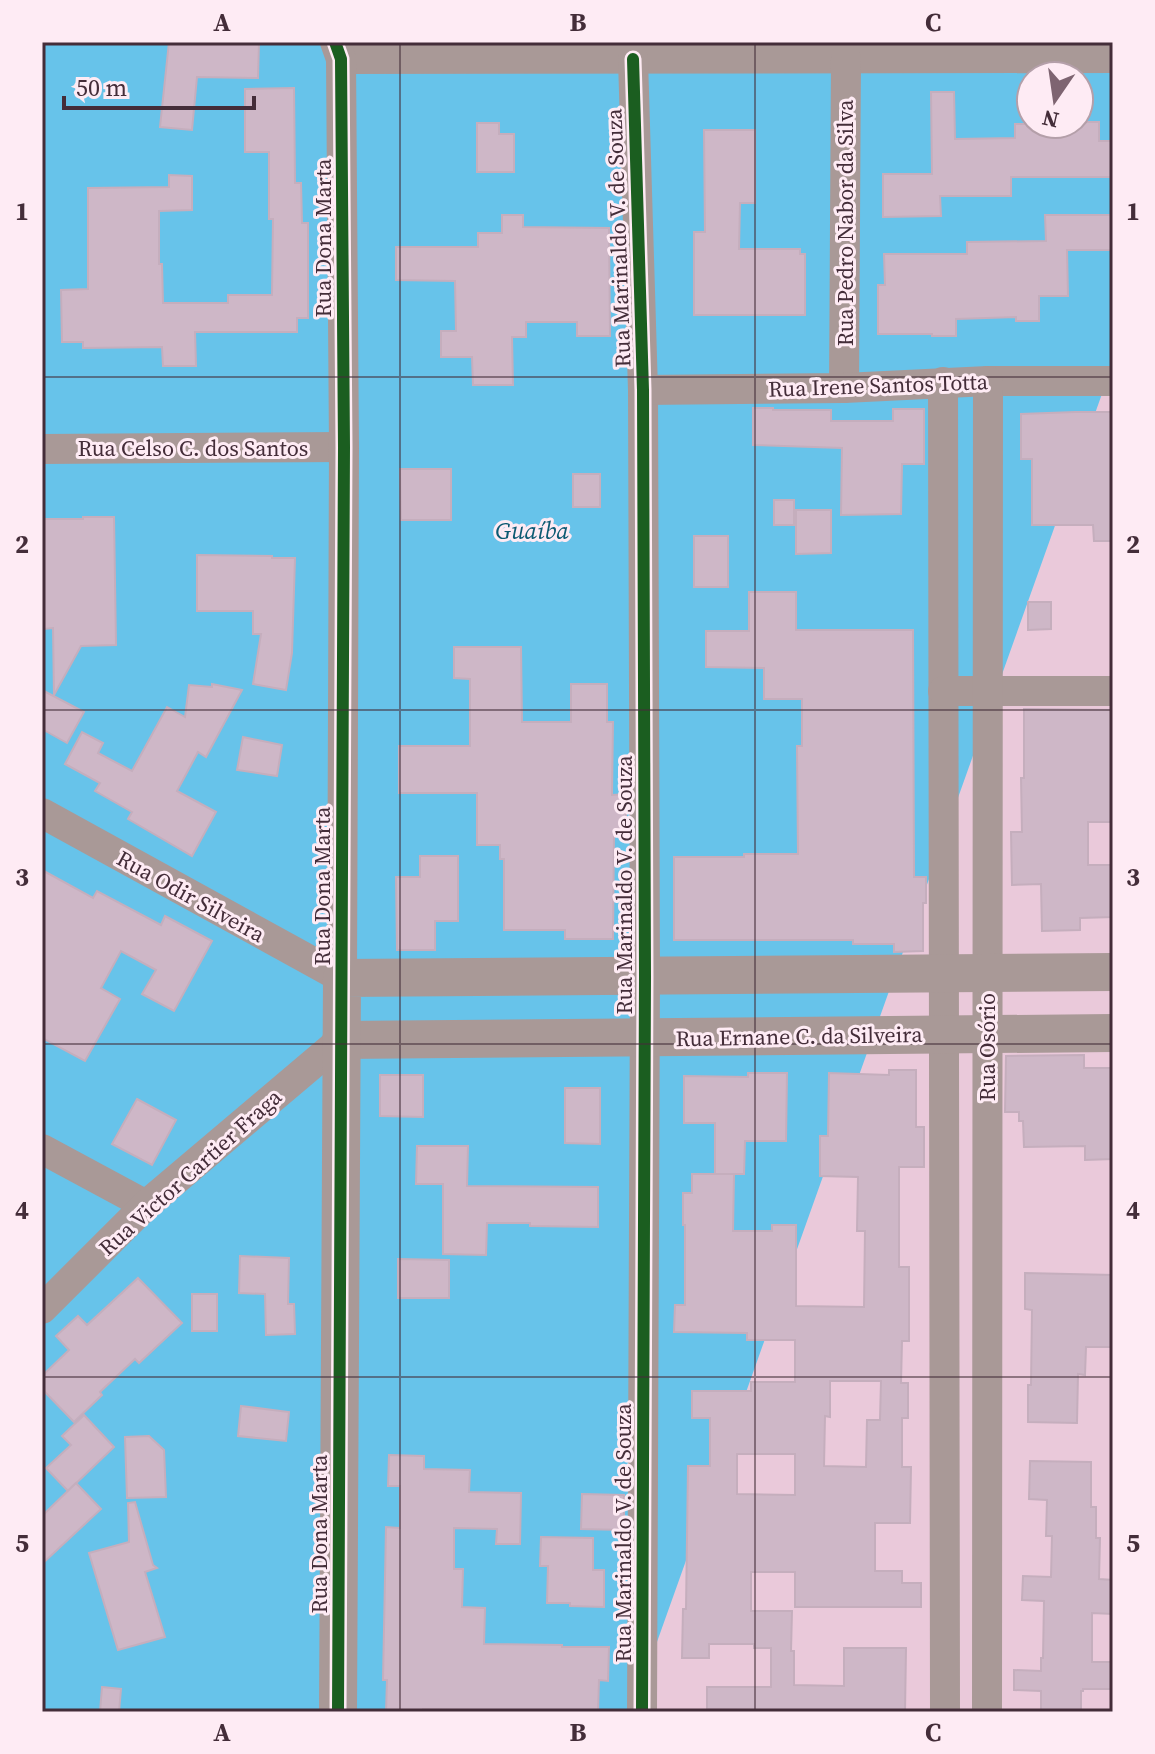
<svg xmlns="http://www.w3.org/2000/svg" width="1155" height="1754" font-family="'Source Serif 4',serif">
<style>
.water{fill:#67c3ea;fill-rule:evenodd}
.building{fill:#ceb7c7;stroke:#c5aebd;stroke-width:2;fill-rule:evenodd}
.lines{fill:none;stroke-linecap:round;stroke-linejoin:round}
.minor{stroke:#a99997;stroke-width:30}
.tertiary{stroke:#a99997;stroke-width:38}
.cycleway-casing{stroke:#feebf4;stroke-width:17}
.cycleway{stroke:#1b5e20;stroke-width:12}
.grid{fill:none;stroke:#442d39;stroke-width:2;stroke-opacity:0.55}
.labels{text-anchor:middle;stroke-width:6;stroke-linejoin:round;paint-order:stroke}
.street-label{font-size:22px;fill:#442d39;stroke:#feebf4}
.water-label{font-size:24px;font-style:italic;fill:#0d5a73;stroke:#feebf4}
.neatline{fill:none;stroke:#442d39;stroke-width:3}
.grid-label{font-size:26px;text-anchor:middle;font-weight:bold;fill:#442d39}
</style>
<rect width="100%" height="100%" fill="#eac9da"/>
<path class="water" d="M42,42H1113V363L632,1712H42ZM1031,76H1079V124H1031Z"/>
<g class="building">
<path d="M169,42H259L258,78L197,77L192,130L160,127Z"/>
<path d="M294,88L295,183H301L302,223H308V318H297V332H195L196,366H163L162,347L83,348V342H62L61,290L88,289V188L169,187V175L192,176V210L159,211V264H162L163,303H228V295H272L273,219H269V152H245V89Z"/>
<path d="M931,92H954L955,139L1015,138V124H1079V122H1099V141H1113V177H1011V196H940L941,216L883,217V174H932Z"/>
<path d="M477,123H499V134H514V172H477Z"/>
<path d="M704,130H755V203H740L739,249H800V254H805V315H694V232H705Z"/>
<path d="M502,215H523V227L609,228L610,336H577V322H526V337H512L513,385H473L472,357H441V331H456L455,281L396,280V247H478V233H502Z"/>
<path d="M1045,215H1113V250H1067L1068,296H1039V321H1016V317L956,319V336H932V334H878V285H885L884,254H967V242L1046,241Z"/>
<path d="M753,408H773V410H831V421H893V409H924V464H902L901,514L841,515L842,448L753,445Z"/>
<path d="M1075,412H1113V541H1094L1093,525H1032V459H1021V414Z"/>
<path d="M400,469H451V520H401Z"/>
<rect x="573" y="474" width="27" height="33"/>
<rect x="774" y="500" width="20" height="25"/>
<path d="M796,510H831V553L796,554Z"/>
<path d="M83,517H114L116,645L81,646L54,695L53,628L44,629L42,519H83Z"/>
<rect x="694" y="536" width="34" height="51"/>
<path d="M197,555L272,556V558H295L292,653L286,690L253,684L261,634H253V611H197Z"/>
<path d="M749,592H796V630H913L914,877H926V903H923V951L894,952V944H853V940H674V857H744V854H798L797,746H802V699H764V668L706,667V631H749Z"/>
<path d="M1028,602H1051V629L1028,630Z"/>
<path d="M454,647H521L522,722H571V684H607V722H613L612,795L626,794V834L614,833L613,939H565V930H504V859H500V845H477V793H399V746H470V679L454,678Z"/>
<path d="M212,684L242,690L206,757L198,752L177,791L216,812L192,856L128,819L132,812L95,791L100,783L65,764L82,732L103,743L98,753L132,771L167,707L185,717L189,685L212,687Z"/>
<path d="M42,690L84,712L67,743L42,729Z"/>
<path d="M1024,709L1113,710V822H1088V865H1113V917L1080,918V930L1042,931L1041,884L1012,885L1011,832H1022L1021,778H1024Z"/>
<path d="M243,737L282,745L277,776L237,770Z"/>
<path d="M420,856H458V921H435V950H397L396,877H420Z"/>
<path d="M42,870L93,898L97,891L161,925L165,916L212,941L174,1011L142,994L156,970L121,951L101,988L120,999L85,1061L42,1038Z"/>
<path d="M1084,1055V1068H1113V1159L1085,1160V1146L1024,1147L1023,1121H1019V1112H1005L1006,1056Z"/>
<path d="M889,1070H916V1127H924V1167H899V1267H909V1341H902L901,1383H908V1418H902V1467H911L910,1523H875V1571H902V1583H921V1607H795V1572H751V1611H792L791,1651H794V1685L844,1686V1648H906L905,1712H762V1710L707,1709V1687H771V1648H754V1644H709V1658H682L683,1609H686L688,1466H710V1418H692V1391H751V1382H795V1340H747V1333L674,1332L675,1305H685V1225H683V1193H692V1174H734L733,1231H772V1225H796V1306L864,1307L865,1231H857L858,1177L820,1176V1136H828L829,1073L889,1075ZM830,1381H881L880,1420H867L866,1467L824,1466L825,1416L830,1417ZM737,1454H795V1495L737,1494Z"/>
<path d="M748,1073H787L786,1141H745L744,1174H715V1123H684V1076L748,1077Z"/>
<path d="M380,1075H423V1117L380,1116Z"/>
<path d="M565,1088H600V1144L565,1143Z"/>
<path d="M137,1099L176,1120L152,1165L112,1144Z"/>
<path d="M417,1146H468L467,1186L598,1187V1227L530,1226V1223H487L486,1255L443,1254V1184H416Z"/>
<path d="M240,1256L289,1258L288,1304H294L295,1334L266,1335L265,1294L239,1293Z"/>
<path d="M398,1259L449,1260V1298H398Z"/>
<path d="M1025,1273L1113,1275V1347H1086L1085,1375L1078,1374L1077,1423L1028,1422V1385H1031L1032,1310L1025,1309Z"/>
<path d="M138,1278L182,1323L139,1363L135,1359L100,1392L102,1395L74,1422L42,1389V1376L69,1350L56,1336L78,1316L87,1325Z"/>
<rect x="192" y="1294" width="25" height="37"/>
<path d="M241,1406L289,1412L286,1441L238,1436Z"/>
<path d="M84,1415L114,1447L68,1491L46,1468L71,1445L62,1436Z"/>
<path d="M149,1436L164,1450L166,1497L127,1498L125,1437Z"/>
<path d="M389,1455L424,1456V1469L470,1470L469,1492L521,1493L520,1544H496L497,1529L454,1528V1569H463L462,1607L485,1608L484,1644L562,1645V1647H609L608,1681L599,1680L598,1712H469V1710L423,1709V1712H386L387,1680H383L386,1527L400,1528V1486H388Z"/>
<path d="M1030,1461L1091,1462V1507H1096V1538H1100L1099,1579L1113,1580V1614L1092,1613V1662H1113V1689H1083V1691H1081V1712H1041V1691L1014,1690V1670L1041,1671V1658H1043L1044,1601L1022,1600L1023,1576L1051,1577L1052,1536H1046L1047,1500L1029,1499Z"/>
<path d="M76,1483L101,1509L42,1564V1516Z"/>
<path d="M582,1494L624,1495V1530L581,1529Z"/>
<path d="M135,1502L153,1565L157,1568L145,1572L165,1637L118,1650L89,1553L129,1542L128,1503Z"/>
<path d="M541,1537L593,1538V1570H604V1607L570,1606V1603H547L548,1566H540Z"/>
<path d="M102,1687L121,1689L119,1712H100Z"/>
</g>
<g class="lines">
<g class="minor">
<path d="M341,59L1113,58"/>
<path d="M633,59L643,390L645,976L642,1712"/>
<path d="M943,382L945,1712"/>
<path d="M844,388L846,59"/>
<path d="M643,390L844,388L988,381H1113"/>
<path d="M42,449L344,447"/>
<path d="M943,691H1113"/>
<path d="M42,813L342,978L344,447L341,59L335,42"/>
<path d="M42,1149L146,1205"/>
<path d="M42,1309L146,1205L341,1040"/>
<path d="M987,1712L988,381"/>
</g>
<g class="tertiary">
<path d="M341,1040L1113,1033"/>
<path d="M338,1712L342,978L1113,972"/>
</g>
<defs>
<g id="cycleway">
<path d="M335,42L341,59L344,447L338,1712"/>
<path d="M633,59L643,390L645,976L642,1712"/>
</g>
</defs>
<use href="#cycleway" class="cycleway-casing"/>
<use href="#cycleway" class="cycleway"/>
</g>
<path class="grid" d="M400,42V1712M755,42V1712M42,377H1113M42,710H1113M42,1044H1113M42,1377H1113"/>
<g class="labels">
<g class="street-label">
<text transform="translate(845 223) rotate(-90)" y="8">Rua Pedro Nabor da Silva</text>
<text transform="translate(323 238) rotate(-90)" y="8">Rua Dona Marta</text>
<text transform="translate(618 238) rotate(-92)" y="8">Rua Marinaldo V. de Souza</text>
<text transform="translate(878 385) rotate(-2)" y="8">Rua Irene Santos Totta</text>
<text x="193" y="456">Rua Celso C. dos Santos</text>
<text transform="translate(624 885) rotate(-90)" y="8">Rua Marinaldo V. de Souza</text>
<text transform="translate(322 886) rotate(-90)" y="8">Rua Dona Marta</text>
<text transform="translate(191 896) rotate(29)" y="8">Rua Odir Silveira</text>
<text transform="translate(799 1036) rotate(-1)" y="8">Rua Ernane C. da Silveira</text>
<text transform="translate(987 1047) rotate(-90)" y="8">Rua Osório</text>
<text transform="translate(190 1172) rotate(-42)" y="8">Rua Victor Cartier Fraga</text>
<text transform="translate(623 1533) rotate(-90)" y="8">Rua Marinaldo V. de Souza</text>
<text transform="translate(319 1534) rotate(-90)" y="8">Rua Dona Marta</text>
</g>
<g class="water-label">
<text x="532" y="539">Guaíba</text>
</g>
</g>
<rect width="1155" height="1754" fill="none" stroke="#feebf4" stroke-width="88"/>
<g transform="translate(1055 100) rotate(193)"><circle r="38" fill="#feebf4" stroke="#b49fa9" stroke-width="2"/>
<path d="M0-6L14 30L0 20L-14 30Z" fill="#7e6471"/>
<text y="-12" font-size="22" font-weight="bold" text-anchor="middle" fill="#442d39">N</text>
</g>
<path d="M64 96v12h190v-12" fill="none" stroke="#442d39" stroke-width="4"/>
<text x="76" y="96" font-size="24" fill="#442d39" stroke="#feebf4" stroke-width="6" paint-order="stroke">50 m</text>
<rect x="44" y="44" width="1067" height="1666" class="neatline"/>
<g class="grid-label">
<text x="222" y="31">A</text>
<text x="578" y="31">B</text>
<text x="933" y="31">C</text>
<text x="22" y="220">1</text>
<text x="1133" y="220">1</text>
<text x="22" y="553">2</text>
<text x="1133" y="553">2</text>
<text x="22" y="886">3</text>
<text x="1133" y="886">3</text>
<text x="22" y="1219">4</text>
<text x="1133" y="1219">4</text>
<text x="22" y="1552">5</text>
<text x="1133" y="1552">5</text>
<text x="222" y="1741">A</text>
<text x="578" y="1741">B</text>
<text x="933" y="1741">C</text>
</g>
</svg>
